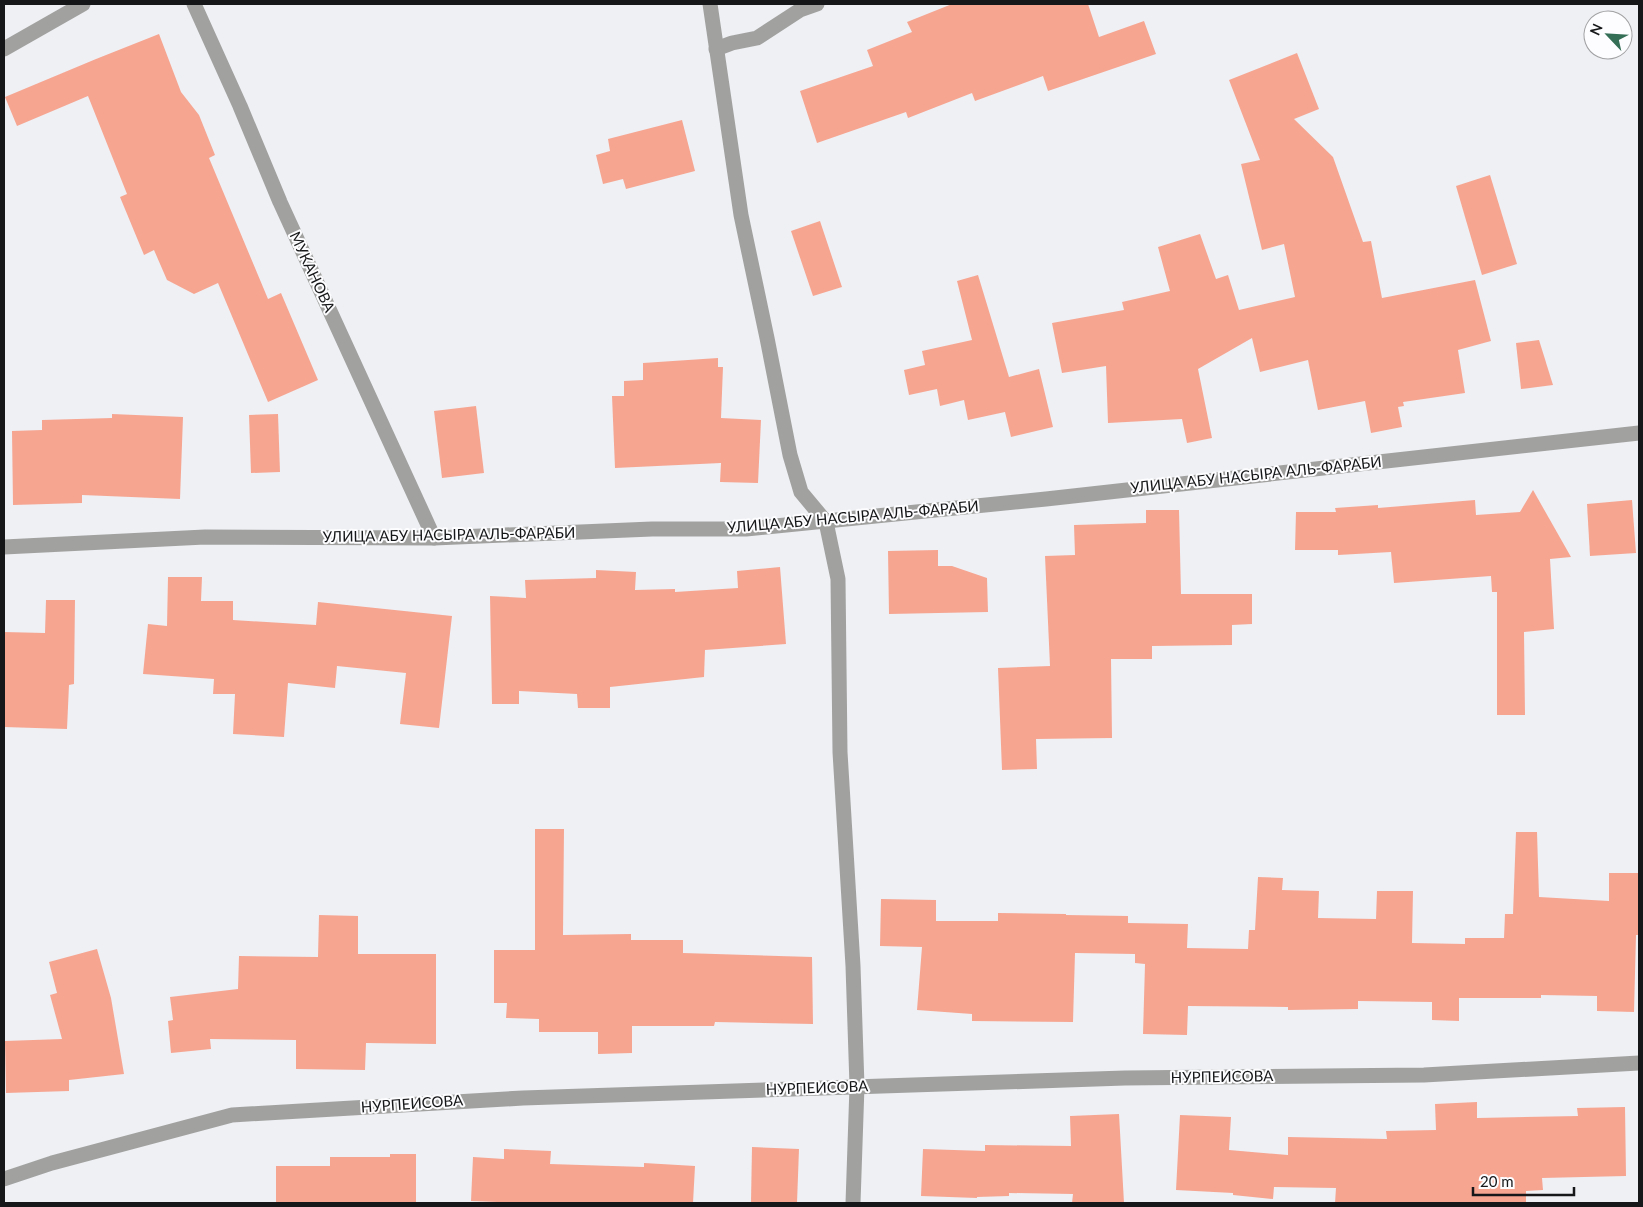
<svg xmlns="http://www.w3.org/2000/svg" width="1643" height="1207" font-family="Lato,sans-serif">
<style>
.building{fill:#f6a591}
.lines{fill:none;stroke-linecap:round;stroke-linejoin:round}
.minor{stroke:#a1a2a0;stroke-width:15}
.labels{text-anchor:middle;stroke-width:4;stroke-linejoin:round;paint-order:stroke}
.street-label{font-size:15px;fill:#161718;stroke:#fdfdff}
</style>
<rect width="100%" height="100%" fill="#eff0f4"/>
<g class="building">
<path d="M952,4H1088L1099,37L1144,21L1156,54L1048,91L1043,76L975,101L972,93L908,118L906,112L817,143L800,91L873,66L867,50L912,32L907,22Z"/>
<path d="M159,34L181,92L199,115L215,155L209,158L268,299L281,293L318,380L268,402L218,283L194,294L167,280L154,250L144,255L120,197L127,194L88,96L17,126L5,97L96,59Z"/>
<path d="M1297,53L1319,109L1294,119L1333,157L1363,242L1371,241L1382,298L1475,280L1491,341L1458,350L1465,393L1403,402L1404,406L1398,407L1402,427L1371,433L1365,401L1318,410L1308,360L1260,372L1252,338L1198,369L1212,438L1187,443L1182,419L1108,423L1106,366L1062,373L1052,323L1124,310L1122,302L1170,291L1158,247L1200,234L1216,279L1228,275L1239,310L1295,297L1284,244L1262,250L1241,164L1260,160L1229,80Z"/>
<path d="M682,120L695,171L626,189L623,179L603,184L596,155L610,151L608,139Z"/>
<path d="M1490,175L1517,264L1482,275L1456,186Z"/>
<path d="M820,221L842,287L813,296L791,231Z"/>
<path d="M978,275L1009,377L1039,369L1053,427L1011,437L1005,412L968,420L964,400L940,406L937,389L909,395L904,370L925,365L922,351L972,340L957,281Z"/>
<path d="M1539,340L1553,385L1521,389L1516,343Z"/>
<path d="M718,358V367H723L721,418L761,420L758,483L720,482L721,463L615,468L612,396H624V381L643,380V363Z"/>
<path d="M476,406L484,473L442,478L434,411Z"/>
<path d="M112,414L183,417L180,499L82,495V503L13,505L12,431L42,430V420L112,418Z"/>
<path d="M278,414L280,472L251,473L249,415Z"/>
<path d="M1533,490L1571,557L1550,559L1554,629L1524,632L1525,715H1497V592H1492L1491,576L1394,583L1391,552L1338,555V550H1295L1296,512H1336L1335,508L1378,505V508L1475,500L1476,515L1520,512Z"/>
<path d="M1632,500L1636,553L1590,556L1587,504Z"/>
<path d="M1146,510H1179L1181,594H1252V624L1232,625V645L1152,646V659H1111L1112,738L1036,739L1037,769L1002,770L998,668L1050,666L1045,556L1075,555L1074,525L1146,523Z"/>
<path d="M938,550V566H952L987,578L988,612L889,614L888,551Z"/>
<path d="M780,567L786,644L705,650L704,677L610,687V708H578L577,694L519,691V704H492L490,596L526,598L525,580L596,578V570L636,572L635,590L675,589V592L738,588L737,571Z"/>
<path d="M168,577H202L201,601H233V620L316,625L318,602L452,616L439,728L400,724L406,673L337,666L335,688L288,683L284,737L233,734L235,694H213L214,679L143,674L148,624L167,626Z"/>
<path d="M46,600H75L74,684L69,685L67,729L4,727V632L45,633Z"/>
<path d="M535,829H564L563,935L631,934V940H683V953L812,957L813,1024L715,1022L714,1026H632V1053L598,1054V1032H539V1019L506,1018L507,1003H494V950H535Z"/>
<path d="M1516,832H1537L1539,897L1609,901V873H1639V935H1636L1634,1012L1597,1011V996L1541,995V998H1459V1021L1432,1020V1002L1358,1001V1009L1288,1010V1007L1188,1006L1187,1035L1143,1034L1145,964L1135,963V954L1075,953L1073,1022L972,1021V1014L917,1010L922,947L880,946L881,899L936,900V921H998V913L1066,914V915L1128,916V923L1188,924L1187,948L1248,949L1249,930H1255L1258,877L1283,878L1282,890L1319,891L1318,918L1376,919L1377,891H1413L1412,943L1465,944V938H1504L1505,914H1513Z"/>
<path d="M319,915L358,916V954H436V1044L366,1043L365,1070L296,1069V1040L210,1039L211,1049L171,1053L168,1021L173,1020L170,997L238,989L239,956L318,957Z"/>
<path d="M97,949L111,998L124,1074L69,1080V1091L6,1093L5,1041L62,1039L50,995L57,993L49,962Z"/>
<path d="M1477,1102V1118L1578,1116L1577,1108L1625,1107L1626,1176L1542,1178L1543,1190L1526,1191V1203H1335L1336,1188L1274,1187L1273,1199L1233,1195V1193L1176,1190L1180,1115L1231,1117L1229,1150L1288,1155V1137L1387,1139L1386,1131L1436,1130L1435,1104Z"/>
<path d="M1119,1114L1124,1203H1072L1073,1194L1009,1193V1196L977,1197V1198L921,1196L923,1149L985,1151V1145L1071,1146L1070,1116Z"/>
<path d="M752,1147L799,1149L797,1203L751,1202Z"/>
<path d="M504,1149L551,1151L550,1164L644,1167V1163L695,1166L693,1203H523L471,1201L473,1157L504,1159Z"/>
<path d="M390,1154H416V1203H276V1166H330V1157H390Z"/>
</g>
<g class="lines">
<g class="minor">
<path d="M194,4L240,106L280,202L434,538"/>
<path d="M710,4L741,215L767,338L790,455L801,492L826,522L838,579L840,752L853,966L857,1086L853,1203"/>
<path d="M4,49L83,4"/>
<path d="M716,49L732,43L757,38L800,10L817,4"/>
<path d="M4,547L205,537L434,538L652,529H746L1046,499L1639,433"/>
<path d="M4,1179L52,1163L232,1115L523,1098L1125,1078L1424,1075L1639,1063"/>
</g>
</g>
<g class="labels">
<g class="street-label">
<text transform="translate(312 272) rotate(65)" y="5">МУКАНОВА</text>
<text transform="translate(1256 475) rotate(-6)" y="5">УЛИЦА АБУ НАСЫРА АЛЬ-ФАРАБИ</text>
<text transform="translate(853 517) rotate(-5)" y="5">УЛИЦА АБУ НАСЫРА АЛЬ-ФАРАБИ</text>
<text transform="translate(449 535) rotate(-1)" y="5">УЛИЦА АБУ НАСЫРА АЛЬ-ФАРАБИ</text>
<text transform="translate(1222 1077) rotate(-1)" y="5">НУРПЕИСОВА</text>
<text transform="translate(817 1088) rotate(-2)" y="5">НУРПЕИСОВА</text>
<text transform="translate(412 1104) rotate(-4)" y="5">НУРПЕИСОВА</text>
</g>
</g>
<rect width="1643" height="1207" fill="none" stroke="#161718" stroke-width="10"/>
<g transform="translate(1608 35) rotate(295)"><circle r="24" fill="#fdfdff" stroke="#a1a1a3"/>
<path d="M0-4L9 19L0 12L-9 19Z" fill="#356e56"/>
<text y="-8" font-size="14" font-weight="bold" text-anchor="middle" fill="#161718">N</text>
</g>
<path d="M1473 1187v8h101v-8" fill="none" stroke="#161718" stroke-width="2.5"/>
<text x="1480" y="1187" font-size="15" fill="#161718" stroke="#fdfdff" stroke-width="4" paint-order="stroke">20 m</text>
</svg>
